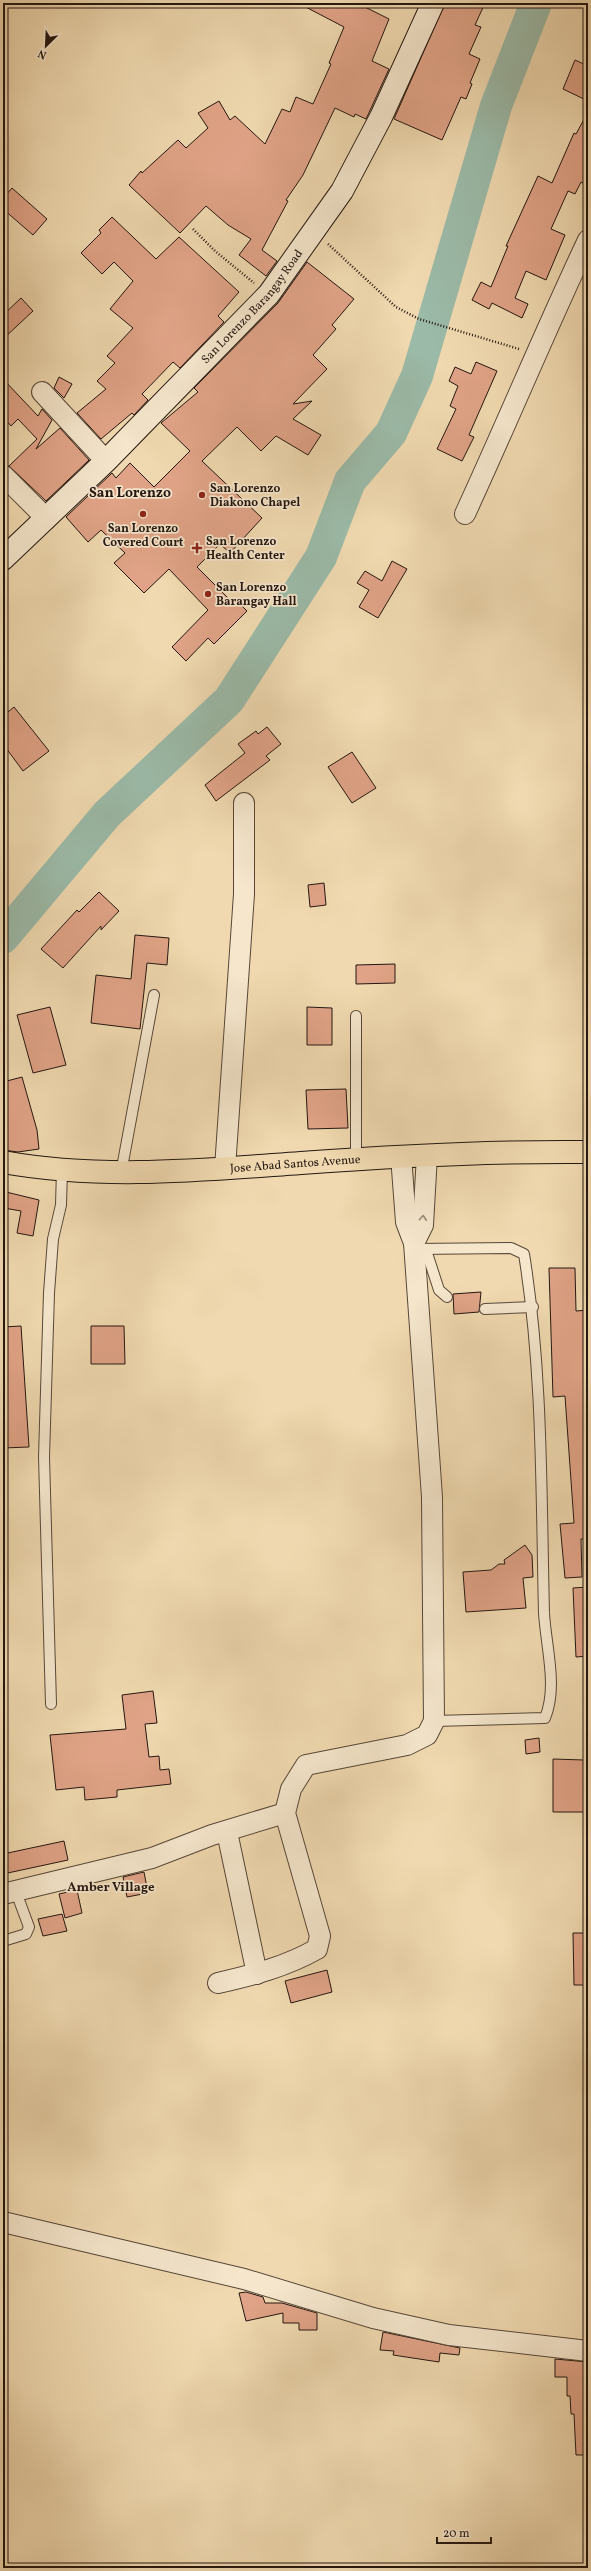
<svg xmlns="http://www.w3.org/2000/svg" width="591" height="2571" font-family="Vollkorn,serif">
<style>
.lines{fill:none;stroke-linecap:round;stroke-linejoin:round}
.river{stroke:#9bbaa8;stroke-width:32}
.building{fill:#e0a387;stroke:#241610}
.lane-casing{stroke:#574738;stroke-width:12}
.street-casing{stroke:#574738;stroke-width:22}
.secondary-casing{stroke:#241610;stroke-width:24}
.highway-casing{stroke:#241610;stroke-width:24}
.path{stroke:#241610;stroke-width:2.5;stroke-dasharray:1 2;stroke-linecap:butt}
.lane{stroke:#f5e6cc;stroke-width:10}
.street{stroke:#f5e6cc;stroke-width:20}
.secondary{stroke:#f5e6cc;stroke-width:22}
.highway{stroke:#f0d9b0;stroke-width:22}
.oneway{stroke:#978877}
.poi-dot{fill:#8f2418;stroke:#f5e6cc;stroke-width:1.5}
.labels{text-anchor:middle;stroke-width:3.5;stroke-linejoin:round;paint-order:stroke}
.street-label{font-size:12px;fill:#241610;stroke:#f5e6cc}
.poi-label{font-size:12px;font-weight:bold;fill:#241610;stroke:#f5e6cc;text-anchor:start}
.neighbourhood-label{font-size:13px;font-weight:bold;fill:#241610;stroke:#f5e6cc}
.quarter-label{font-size:14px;font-weight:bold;fill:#241610;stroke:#f5e6cc}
</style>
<rect width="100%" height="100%" fill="#f0d9b0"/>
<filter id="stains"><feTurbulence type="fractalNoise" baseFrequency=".005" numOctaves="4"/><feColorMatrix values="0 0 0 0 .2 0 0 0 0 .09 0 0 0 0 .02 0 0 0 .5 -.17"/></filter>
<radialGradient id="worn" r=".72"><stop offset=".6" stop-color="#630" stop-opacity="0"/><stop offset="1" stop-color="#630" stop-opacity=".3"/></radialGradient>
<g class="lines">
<path class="river" d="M3,938L107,814L229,700L321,557L350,481L391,433L417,376L496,106L536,3"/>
</g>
<g class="building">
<path d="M298,3H357L389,19L372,61L389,69L366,119L355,114L354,117L335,108L303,175L286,200L288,201L262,250L277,261L266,276L239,255L251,239L228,225L206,206L180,233L129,185L141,171L142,173L178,140L186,148L208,128L198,113L219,101L230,120L235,116L265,144L282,109L290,112L296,97L313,104L331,64L329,63L344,27Z"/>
<path d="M445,3H485L475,25L481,27L469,54L480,59L470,83L472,84L466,99L461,97L442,140L394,119Z"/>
<path d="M575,60L588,66V101L563,89Z"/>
<path d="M588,112V186L581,182L575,194L568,191L551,229L565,235L546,280L526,271L515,298L528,304L522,318L492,303L489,309L472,300L481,282L491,287L508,246H506L538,176L552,183L574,133L576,134Z"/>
<path d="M12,188L47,219L33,235L3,209V198Z"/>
<path d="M112,217L156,259L179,237L239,292L218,316L224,322L180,368L173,362L142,394L148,400L134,415L132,413L101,439L77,413L106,389L97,381L115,363L107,356L133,328L110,309L133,281L114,262L102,274L81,253L101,233L99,230Z"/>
<path d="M307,262L354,299L332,325L336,329L313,355L327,369L293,404L312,401L293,419L321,435L308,455L276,436L261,451L237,427L202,461L262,518L230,553L220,544L197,567L231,601L234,598L247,611L214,644L208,638L186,661L172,647L208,610L169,569L144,593L114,563L125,553L101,530L88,542L66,517L112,473L116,478L130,463L154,487L190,451L161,423L198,392L194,388L278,303Z"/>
<path d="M21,298L33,311L3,339V315Z"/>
<path d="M476,362L497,371L469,435L474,437L462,461L437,449L456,409L450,406L458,386L449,381L455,367L471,374Z"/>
<path d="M59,377L72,384L64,398L54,388Z"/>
<path d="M3,379L38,416L42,409L52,420L36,449L60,428L89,460L46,501L9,466L37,439L18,419L11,426L3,417Z"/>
<path d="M392,561L407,569L378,618L359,607L369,590L357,583L365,571L382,581Z"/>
<path d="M14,707L49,751L23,771L3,744V716Z"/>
<path d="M267,727L281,744L266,756L270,760L216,801L205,785L245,753L238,744L256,731L258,734Z"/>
<path d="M352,752L376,788L352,803L328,767Z"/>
<path d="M324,883L326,905L310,907L308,885Z"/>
<path d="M99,892L119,911L101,930V926L63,968L41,949L77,910L79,912Z"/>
<path d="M135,935L169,938L167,965L147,963L140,1029L91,1023L96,975L131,979Z"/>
<path d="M395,964V983L356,984V965Z"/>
<path d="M50,1007L66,1065L33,1073L17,1015Z"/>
<path d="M307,1007L332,1008V1045H307Z"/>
<path d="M22,1077L37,1130L39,1149L18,1152L3,1150V1082Z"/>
<path d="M346,1089L348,1128L308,1129L306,1090Z"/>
<path d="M6,1192L39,1200L33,1236L17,1233L21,1211L4,1208Z"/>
<path d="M549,1268H575L576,1311L588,1310V1539H581L582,1577L565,1578L560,1524L574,1523L565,1396L553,1397Z"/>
<path d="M481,1292L479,1312L454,1314L453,1294Z"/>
<path d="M21,1326L29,1447L3,1448V1327Z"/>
<path d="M91,1326H124L125,1364H91Z"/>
<path d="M525,1545L532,1555L533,1577L523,1578L526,1608L466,1612L463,1572L491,1570L499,1564H505L504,1560Z"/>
<path d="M588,1587V1656L576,1657L573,1588Z"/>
<path d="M153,1691L157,1723L145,1724L149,1757L159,1756L160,1770L169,1769L171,1784L117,1790V1797L85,1800L84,1787L56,1790L50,1735L126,1729L122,1695Z"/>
<path d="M539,1738L540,1752L526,1754L525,1740Z"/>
<path d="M553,1759L584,1760V1812H553Z"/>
<path d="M64,1841L68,1860L3,1874V1854Z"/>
<path d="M144,1872L148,1893L127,1897L123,1877Z"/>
<path d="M77,1890L82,1913L65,1918L59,1894Z"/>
<path d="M62,1914L67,1931L43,1936L38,1919Z"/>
<path d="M573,1933H588V1985H574Z"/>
<path d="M327,1970L332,1992L291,2003L285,1981Z"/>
<path d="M246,2292L263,2297L265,2303H282L317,2313V2330H299V2323H283V2313L246,2321L239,2293Z"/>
<path d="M383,2332L460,2348L459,2355L440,2353L439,2362L393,2355L394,2351L380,2350Z"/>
<path d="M555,2359L588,2362V2455H576L574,2414H571L570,2396H567V2377H555Z"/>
</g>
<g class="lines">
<defs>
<g id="lane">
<path d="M356,1159V1016"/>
<path d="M121,1173L154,995"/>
<path d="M414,1249L511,1248L524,1254C543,1372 541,1493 544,1613C546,1647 558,1687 545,1718L434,1721"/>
<path d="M426,1250L439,1290L447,1297"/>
<path d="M485,1309L533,1307"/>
<path d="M51,1704L44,1457L49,1293L53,1239L61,1205L62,1170"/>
<path d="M3,1941L26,1934L29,1927L16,1892"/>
</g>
<g id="street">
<path d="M42,392L106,461"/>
<path d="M3,475L38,510L45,520"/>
<path d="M465,514C507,423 545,331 588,240"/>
<path d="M225,1168L244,894V803"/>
<path d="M414,1243L423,1225L427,1155"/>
<path d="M227,1832L257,1974"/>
<path d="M3,1894L152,1858L212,1835L285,1813"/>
<path d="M218,1983C253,1975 285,1967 317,1949L320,1936L285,1813L291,1789L306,1765L407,1745L427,1735L434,1721L432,1497L414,1243L406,1222L401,1156"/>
<path d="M3,2222L244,2279L373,2318L449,2335L588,2351"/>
</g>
<g id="secondary">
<path id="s1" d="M3,559L106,461L269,294L342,191L381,117L433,3"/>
</g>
<g id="highway">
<path id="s2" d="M3,1162C102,1180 202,1170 301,1163C397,1156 492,1151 588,1152"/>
</g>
</defs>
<use href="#lane" class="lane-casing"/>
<use href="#street" class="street-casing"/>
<use href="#secondary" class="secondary-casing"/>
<use href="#highway" class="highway-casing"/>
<g class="path">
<path d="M193,229L215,251L254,283"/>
<path d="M328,244L396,307L419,319L519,349"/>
</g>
<use href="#lane" class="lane"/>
<use href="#street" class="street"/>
<use href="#secondary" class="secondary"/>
<use href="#highway" class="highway"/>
</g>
<defs><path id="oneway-chevron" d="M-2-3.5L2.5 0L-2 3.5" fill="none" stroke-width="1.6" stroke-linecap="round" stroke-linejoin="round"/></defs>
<use class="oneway" href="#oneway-chevron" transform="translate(423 1218) rotate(-86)"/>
<g class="poi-dot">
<circle cx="202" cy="495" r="4"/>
<circle cx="143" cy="514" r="4"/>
<path d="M195 542h4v4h4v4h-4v4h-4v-4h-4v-4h4z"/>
<circle cx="208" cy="594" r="4"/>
</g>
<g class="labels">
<g class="street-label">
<text dy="4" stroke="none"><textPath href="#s1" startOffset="355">San Lorenzo Barangay Road</textPath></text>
<text dy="4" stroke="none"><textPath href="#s2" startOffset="293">Jose Abad Santos Avenue</textPath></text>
</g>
<g class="poi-label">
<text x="210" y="492">San Lorenzo<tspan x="210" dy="14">Diakono Chapel</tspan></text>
<text x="143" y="532" text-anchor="middle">San Lorenzo<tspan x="143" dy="14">Covered Court</tspan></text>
<text x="206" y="545">San Lorenzo<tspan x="206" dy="14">Health Center</tspan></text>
<text x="216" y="591">San Lorenzo<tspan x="216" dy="14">Barangay Hall</tspan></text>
</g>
<g class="neighbourhood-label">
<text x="111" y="1891">Amber Village</text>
</g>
<g class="quarter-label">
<text x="130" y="497">San Lorenzo</text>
</g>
</g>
<rect width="591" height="2571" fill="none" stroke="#f0d9b0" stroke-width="16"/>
<rect x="4" y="4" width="583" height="2563" fill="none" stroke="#241610" stroke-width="2"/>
<rect x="8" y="8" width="575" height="2555" fill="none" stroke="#241610"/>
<g transform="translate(46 46) rotate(204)" stroke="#f5e6cc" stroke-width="3" paint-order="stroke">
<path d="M0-3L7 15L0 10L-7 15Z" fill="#241610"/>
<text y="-6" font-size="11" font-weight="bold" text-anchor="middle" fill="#241610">N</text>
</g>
<path d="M437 2537v6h54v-6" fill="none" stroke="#241610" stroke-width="2"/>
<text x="443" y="2537" font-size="12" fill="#241610" stroke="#f5e6cc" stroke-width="3" paint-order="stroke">20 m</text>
<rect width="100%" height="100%" filter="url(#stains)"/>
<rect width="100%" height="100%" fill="url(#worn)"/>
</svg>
